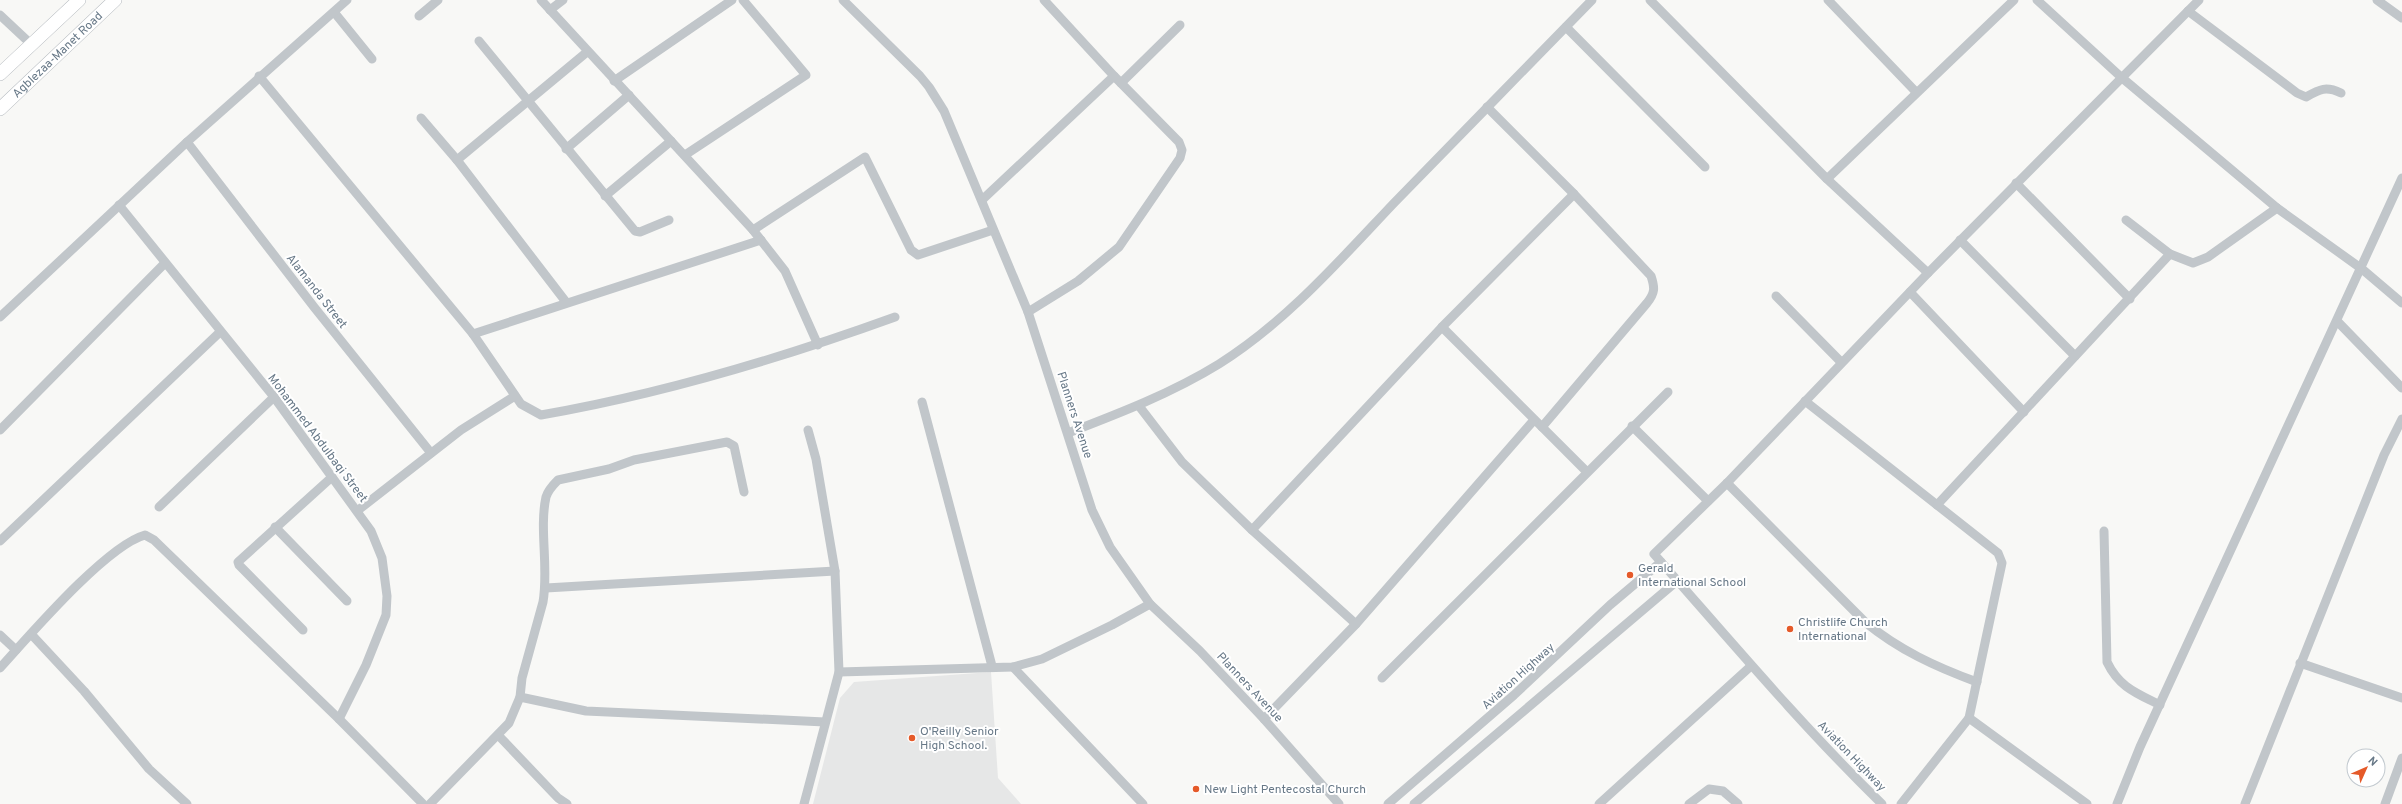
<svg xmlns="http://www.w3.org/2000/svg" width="2402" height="804" font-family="Overpass,sans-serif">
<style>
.built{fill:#e6e7e7}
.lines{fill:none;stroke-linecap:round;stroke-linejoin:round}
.secondary-casing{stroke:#b4b9be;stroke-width:14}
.minor{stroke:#c1c6ca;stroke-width:9}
.secondary{stroke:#fff;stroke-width:13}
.poi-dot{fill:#e55a29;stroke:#fff;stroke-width:1.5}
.labels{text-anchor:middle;stroke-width:4;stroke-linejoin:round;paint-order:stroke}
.street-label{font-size:12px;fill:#677887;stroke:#fff}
.poi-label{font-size:12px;fill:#677887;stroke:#fff;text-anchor:start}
</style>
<rect width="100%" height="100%" fill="#f8f8f6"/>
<path class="built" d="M991,672L998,778L1021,804H813L840,698L854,682Z"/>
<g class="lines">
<defs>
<g id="secondary">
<path d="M0,74L79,0"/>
<path id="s1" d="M0,109L115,0"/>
</g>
</defs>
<use href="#secondary" class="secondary-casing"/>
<g class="minor">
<path d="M541,0L753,230L785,271L818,345"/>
<path d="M843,0L920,76L929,87L944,111L1028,312L1092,510L1110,547L1150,604L1200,651L1264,719L1339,804"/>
<path d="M1650,0L1827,179L1928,273"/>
<path d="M1828,0L1916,92"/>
<path d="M2037,0L2121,77L2277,208L2362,269L2402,303"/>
<path d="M2377,0L2402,18"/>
<path d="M550,10L563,0"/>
<path d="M2188,11L2297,93L2306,97C2320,89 2326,86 2341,93"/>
<path d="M334,12L372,59"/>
<path d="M0,15L32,45"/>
<path d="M419,16L438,0"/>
<path d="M1566,27L1705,167"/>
<path d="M479,41L635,231L640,232L669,220"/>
<path d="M259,76L473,334L521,404L541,415C662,394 779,359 895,317"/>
<path d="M614,81L732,0"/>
<path d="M1121,83L1180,25"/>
<path d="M1487,107L1574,194L1651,276C1655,288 1655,293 1647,303L1542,427"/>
<path d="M421,118L457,160"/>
<path d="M187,142L314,307L431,453"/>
<path d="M566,149L629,95"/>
<path d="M685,155L806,75L743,0"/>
<path d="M1827,179L2014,0"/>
<path d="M2016,183L2130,299"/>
<path d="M605,196L671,141"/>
<path d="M982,200L1114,76"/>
<path d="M119,205L274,397L371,531L382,558L387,596L386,615L366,665L339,719"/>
<path d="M2126,220L2170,254L2193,263L2208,257L2277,208"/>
<path d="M753,230L865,157L911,250L918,255L993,230"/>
<path d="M1960,240L2075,356"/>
<path d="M1910,292L2024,412"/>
<path d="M1776,296L1841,362"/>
<path d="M566,302L457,160L587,52"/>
<path d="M1028,312L1078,281L1119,247L1180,158L1182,150L1179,142L1114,76L1044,0"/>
<path d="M0,317L187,142L347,0"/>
<path d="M2337,321L2402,388"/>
<path d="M1442,327L1586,471"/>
<path d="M473,334L761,240"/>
<path d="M1805,401L1998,553L2002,563L1969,718L2087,804"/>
<path d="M922,402L992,666"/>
<path d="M1139,406L1182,462L1252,530L1356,624"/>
<path d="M1632,426L1708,501"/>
<path d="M0,430L165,263"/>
<path d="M1068,433C1120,413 1172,393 1219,364C1286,322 1340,260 1394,203C1460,135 1526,68 1592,0"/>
<path d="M1727,483L1865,622C1899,650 1936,667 1977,682"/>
<path d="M1937,505L2170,254"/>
<path d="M159,507L274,397"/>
<path d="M357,511L461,430L515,396"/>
<path d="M275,527L347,601"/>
<path d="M1252,530L1442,327L1574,194"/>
<path d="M2104,531L2107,662C2119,687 2136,693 2160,705"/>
<path d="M0,541L220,332"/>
<path d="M546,588L835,571"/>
<path d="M303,630L239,565L238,562L332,477"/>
<path d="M31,634L84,691L149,769L187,804"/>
<path d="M0,635L16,650"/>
<path d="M2300,663L2402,698"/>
<path d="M1013,667L1143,804"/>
<path d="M0,668C30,635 106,546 145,535L154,540L339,719L423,804"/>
<path d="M839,672L1013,667L1042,659L1112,625L1150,604"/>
<path d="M1382,678L1668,392"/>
<path d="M520,697L586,711L825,722"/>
<path d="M1264,719L1356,624L1534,420"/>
<path d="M498,735L558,798L567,804"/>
<path d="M430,804L509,723L520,697L522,678L543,602C549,568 539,529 546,497C548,490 553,485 558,480L609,469L634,460L727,442L734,446L744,492"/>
<path d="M804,804L839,672L835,571L816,459L808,430"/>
<path d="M1388,804L1514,695L1610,605L1661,562"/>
<path d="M1414,804L1677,581"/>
<path d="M1599,804L1751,666"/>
<path d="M1689,804L1709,789L1723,791L1738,804"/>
<path d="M1882,804C1801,725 1729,639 1654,554L1727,483L1928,273L2199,0"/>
<path d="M1901,804L1969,718"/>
<path d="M2117,804L2140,747L2402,178"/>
<path d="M2245,804L2384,455L2402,419"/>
<path d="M2385,804L2402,758"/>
</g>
<use href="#secondary" class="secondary"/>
</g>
<g class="poi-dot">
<circle cx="1630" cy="575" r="4"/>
<circle cx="1790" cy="629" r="4"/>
<circle cx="912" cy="738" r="4"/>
<circle cx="1196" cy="789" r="4"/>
</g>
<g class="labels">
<g class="street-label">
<text dy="4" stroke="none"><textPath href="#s1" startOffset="79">Agblezaa-Manet Road</textPath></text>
<text transform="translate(317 291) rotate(52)" y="4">Alamanda Street</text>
<text transform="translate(1075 415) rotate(72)" y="4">Planners Avenue</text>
<text transform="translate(318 438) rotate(53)" y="4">Mohammed Abdulbaqi Street</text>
<text transform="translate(1518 676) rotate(-42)" y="4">Aviation Highway</text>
<text transform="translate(1250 687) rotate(47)" y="4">Planners Avenue</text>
<text transform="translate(1852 756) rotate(46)" y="4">Aviation Highway</text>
</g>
<g class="poi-label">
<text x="1638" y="572">Gerald<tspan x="1638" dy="14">International School</tspan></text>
<text x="1798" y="626">Christlife Church<tspan x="1798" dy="14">International</tspan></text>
<text x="920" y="735">O'Reilly Senior<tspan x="920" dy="14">High School.</tspan></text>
<text x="1204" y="793">New Light Pentecostal Church</text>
</g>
</g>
<g transform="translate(2366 768) rotate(45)"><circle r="19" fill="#ffffff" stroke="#c2c9cf"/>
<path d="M0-3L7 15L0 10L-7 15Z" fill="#e55a29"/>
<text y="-6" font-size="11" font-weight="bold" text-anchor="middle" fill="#677887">N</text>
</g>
</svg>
